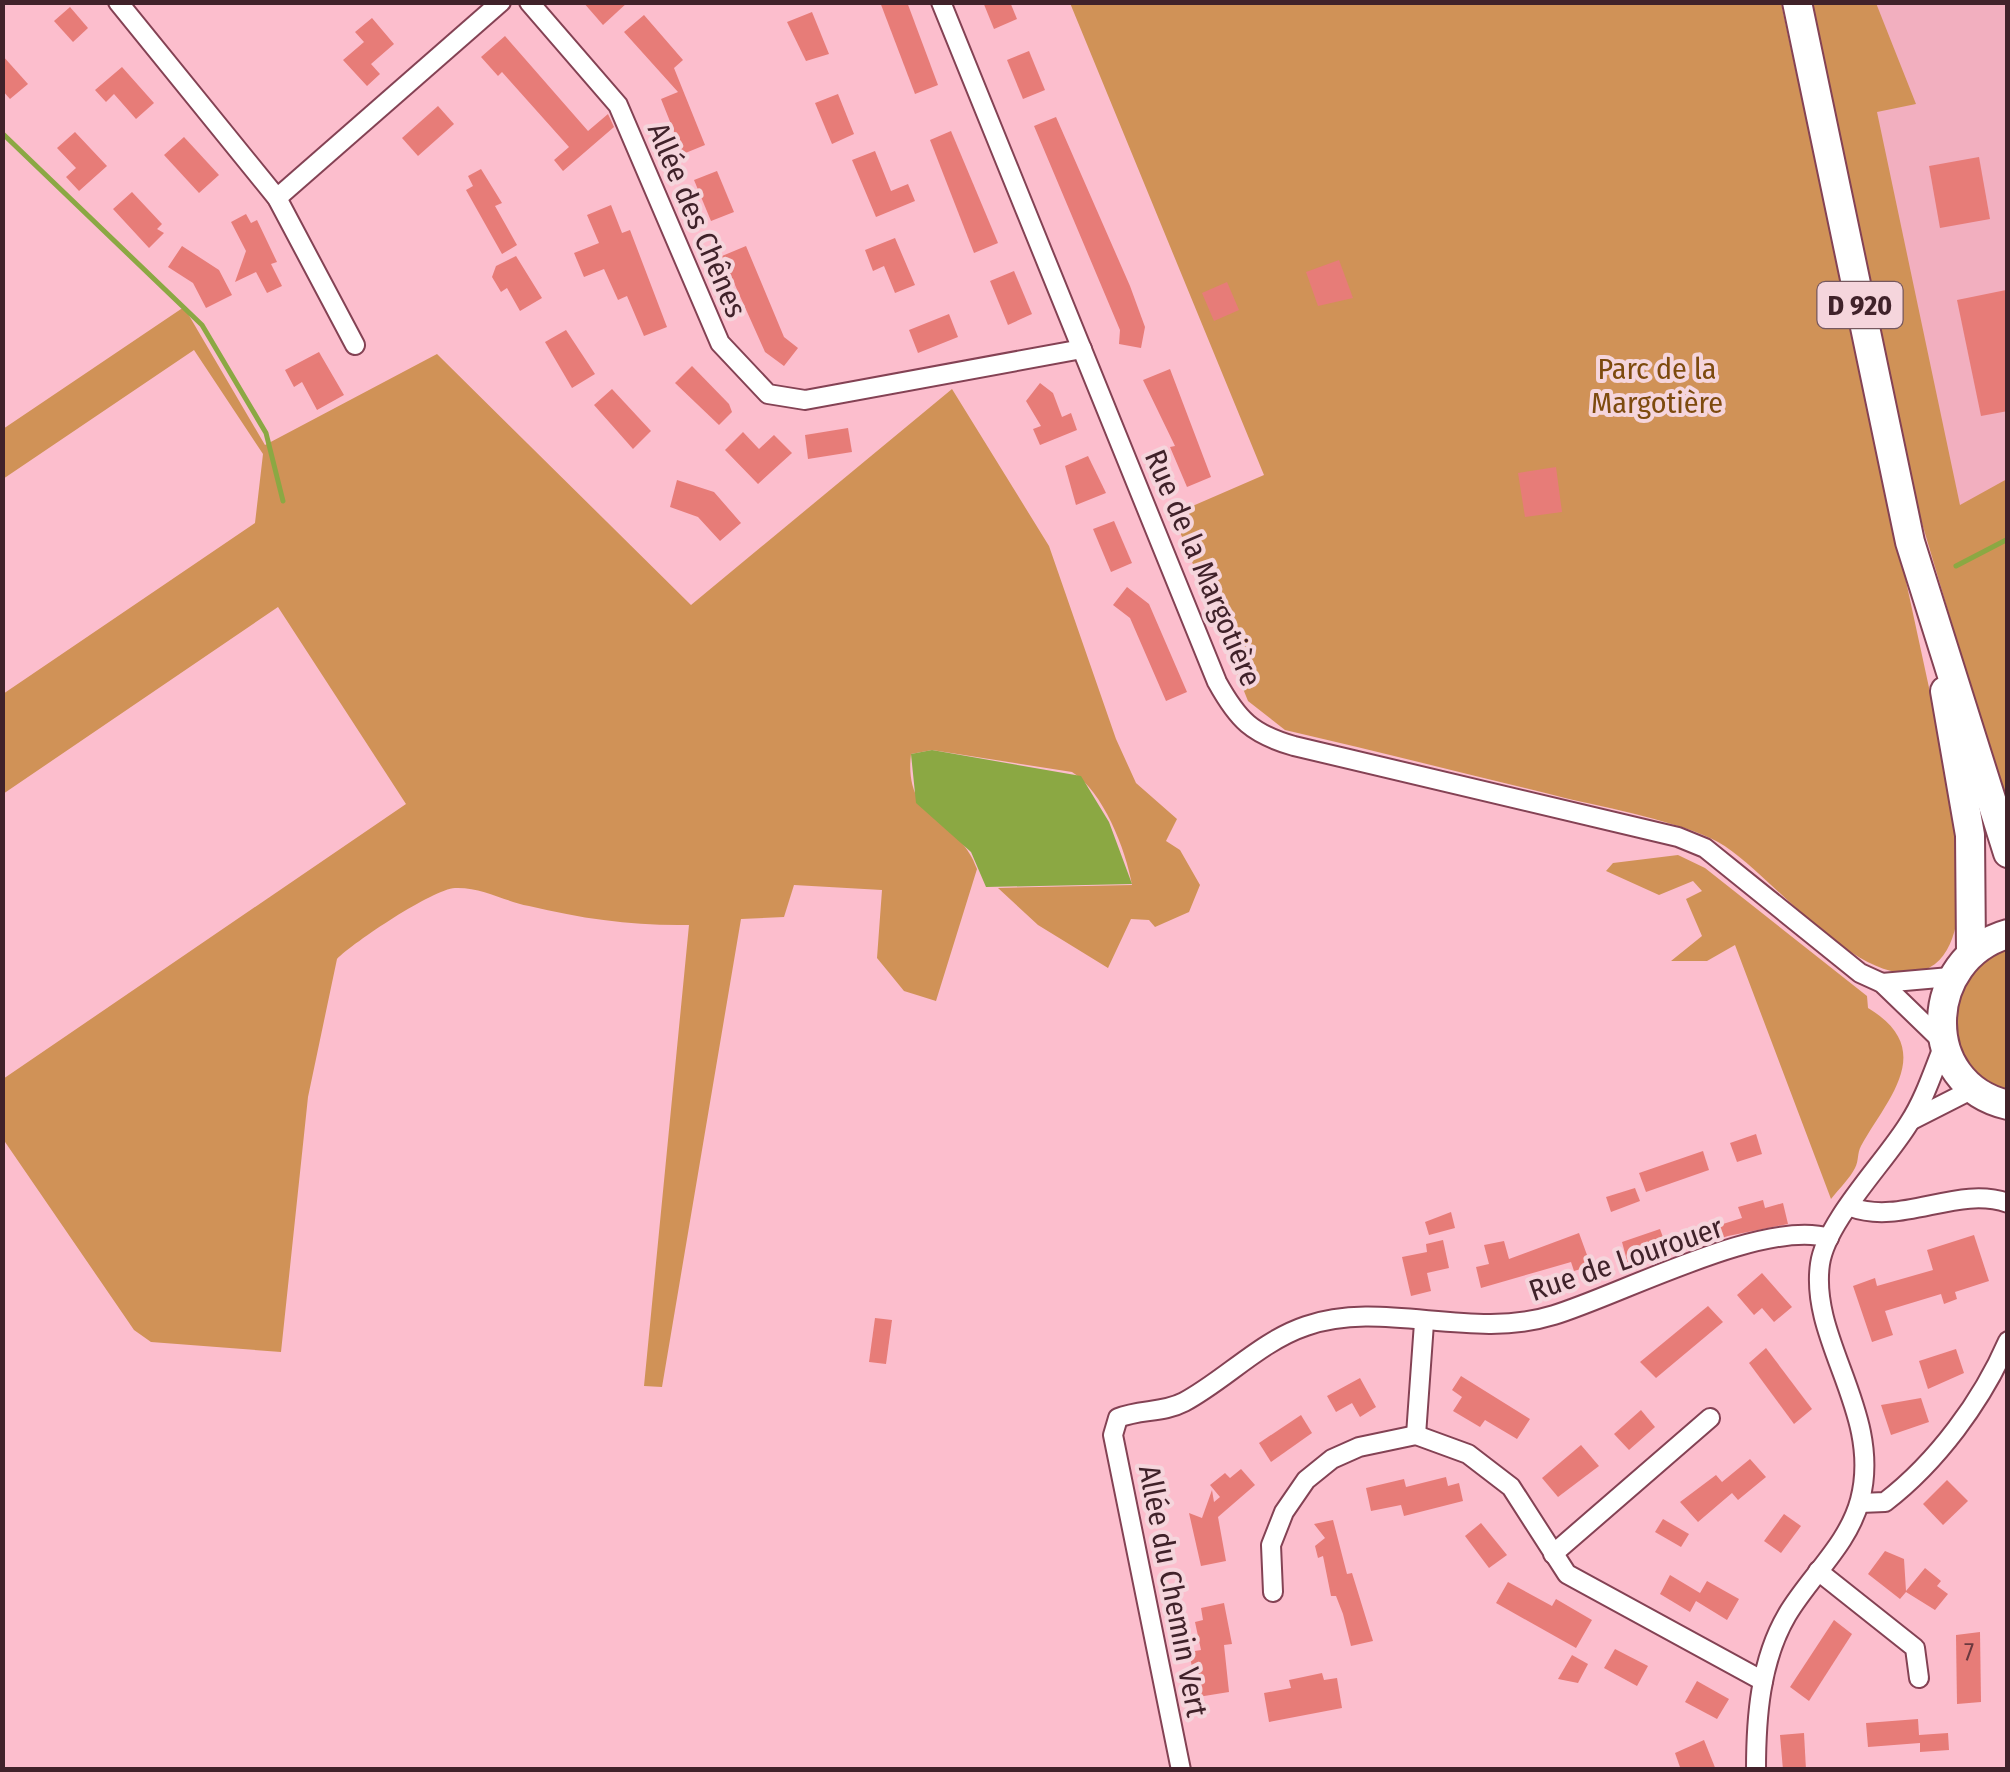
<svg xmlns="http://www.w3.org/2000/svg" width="2010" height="1772" font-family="'Fira Sans Condensed',sans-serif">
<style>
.built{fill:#f2afbf}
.green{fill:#d09257}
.water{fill:#8ba843}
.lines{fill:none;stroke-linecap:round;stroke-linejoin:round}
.stream{stroke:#8ba843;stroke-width:5}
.building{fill:#e77c78}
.minor-casing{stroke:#844254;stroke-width:22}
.primary-casing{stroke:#844254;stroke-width:32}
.minor{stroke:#fff;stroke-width:18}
.primary{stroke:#fff;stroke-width:28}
.labels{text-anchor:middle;stroke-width:8;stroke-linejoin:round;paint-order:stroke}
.number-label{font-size:25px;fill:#6a383e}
.shield{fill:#f5d5dc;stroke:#76585f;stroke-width:2.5}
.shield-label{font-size:28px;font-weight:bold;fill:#40222a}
.street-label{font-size:30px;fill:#40222a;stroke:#f5d5dc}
.park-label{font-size:30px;fill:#7d4a0e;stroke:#f5d5dc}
</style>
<rect width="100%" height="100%" fill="#fcbecd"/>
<path class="built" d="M1844,3H2007V742Z"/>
<g class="green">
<path d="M1070,3H1781L1960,831C1960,868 1969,954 1924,970C1860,994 1770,871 1718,842C1681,822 1608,808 1565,798C1472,775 1379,752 1285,730L1248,701L1176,522L1183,518L1181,511L1264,475Z"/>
<path d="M1810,3H1876L1916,104L1877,112L1960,505L2007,479V834L1981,722L1905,466Z"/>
<path d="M184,307L265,445L437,354L691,605L952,389L1049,546L1116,739L1136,783L1177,819L1166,841L1180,850L1200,885L1189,912L1155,927L1149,920L1131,919L1108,968L1038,925L998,888L1132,885C1126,850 1103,791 1072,772L932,750L911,754C903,823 960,818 977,869L936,1001L904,991L877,958L882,890L794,885L784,917L741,919L662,1387L644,1386L689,925C634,926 583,919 529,906C503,901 482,887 455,888C433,889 354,942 337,959L308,1097L281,1352L151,1342L134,1330L3,1139V1079L406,804L278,607L3,794V694L255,523L263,454L194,350L3,479V429Z"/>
<path d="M1678,855L1705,868L1867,996L1868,1008C1938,1050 1887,1099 1861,1146C1857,1153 1859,1161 1855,1168C1850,1178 1839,1189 1831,1199L1735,945L1707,961H1671L1702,936L1686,899L1702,891L1693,881L1659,895L1606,871L1613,863Z"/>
<path d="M2007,934V1105L1955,1070L1950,977Z"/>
</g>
<path class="water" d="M932,750L1081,776L1109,822L1132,884L986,887L971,852L916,803L911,754Z"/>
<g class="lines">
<g class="stream">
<path d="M2,133L202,325L266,433L283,501"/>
<path d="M1956,566L2008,539"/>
</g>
</g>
<g class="building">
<path d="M583,2H628L603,25Z"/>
<path d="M880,2H907L938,85L915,94Z"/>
<path d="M983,2H1010L1017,19L994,29Z"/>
<path d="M70,7L88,28L73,42L54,21Z"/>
<path d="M812,12L829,54L806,61L787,22Z"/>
<path d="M644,15L683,60L674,68L705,145L683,154L661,99L678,92L624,32Z"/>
<path d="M372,18L394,44L371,64L380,74L367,86L343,60L364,42L355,32Z"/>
<path d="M505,36L588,131L608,114L614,127L563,171L554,160L569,147L502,72L498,76L481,57Z"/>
<path d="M1029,51L1045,90L1023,99L1007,60Z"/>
<path d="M2,55L28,84L10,99L2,90Z"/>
<path d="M122,67L154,103L136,119L114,94L106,102L95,90Z"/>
<path d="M838,94L854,134L832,144L815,103Z"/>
<path d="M438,106L454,124L418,156L402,138Z"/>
<path d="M1056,117L1130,286L1145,327L1141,348L1119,344L1120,330L1034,126Z"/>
<path d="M951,131L998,243L974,253L930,140Z"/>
<path d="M75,132L107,166L79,191L66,177L76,168L57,148Z"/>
<path d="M184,137L219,175L199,193L164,155Z"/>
<path d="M875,151L891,191L908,184L915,201L876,217L852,160Z"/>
<path d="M1979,157L1990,219L1940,228L1929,166Z"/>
<path d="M481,169L502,203L495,206L517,245L502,254L466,190L473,186L468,176Z"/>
<path d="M717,171L734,212L711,221L694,180Z"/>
<path d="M132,192L162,224L157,229L164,233L149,248L113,209Z"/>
<path d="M611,205L622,233L630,230L667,327L644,336L627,296L618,300L604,269L584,277L574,253L599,243L587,215Z"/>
<path d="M246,214L251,223L257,220L277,262L271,264L282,286L267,293L256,272L235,282L246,251L231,222Z"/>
<path d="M895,238L915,285L895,293L884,266L873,271L865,250Z"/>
<path d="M182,246L219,270L232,295L206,308L193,283L168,267Z"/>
<path d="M746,246L784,337L798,348L784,366L765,352L722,256Z"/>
<path d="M516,256L542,298L520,311L507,288L501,292L492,277L496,266Z"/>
<path d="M1339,260L1353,298L1318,306L1306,272Z"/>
<path d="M1014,271L1032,314L1008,325L990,281Z"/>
<path d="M1227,282L1239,310L1214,321L1202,293Z"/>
<path d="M2006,290L2008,411L1981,416L1957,300Z"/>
<path d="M949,314L958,337L918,353L909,330Z"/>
<path d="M566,330L595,374L572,388L545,342Z"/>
<path d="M319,352L344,395L317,410L302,382L294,387L285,370Z"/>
<path d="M692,366L729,404L732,412L719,425L675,383Z"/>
<path d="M1170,369L1211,477L1187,487L1170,447L1175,446L1143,380Z"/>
<path d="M1040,383L1053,393L1062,417L1071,413L1077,430L1040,445L1033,429L1041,426L1026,401Z"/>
<path d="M612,389L651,431L633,449L594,405Z"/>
<path d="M848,428L852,452L808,459L805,435Z"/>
<path d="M743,432L759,449L774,435L792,453L758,484L725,450Z"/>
<path d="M1088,456L1106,493L1076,505L1065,466Z"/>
<path d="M1556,467L1562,512L1525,517L1518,473Z"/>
<path d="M677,480L714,492L741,523L720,541L698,517L670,507Z"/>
<path d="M1114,521L1132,563L1111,572L1093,529Z"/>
<path d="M1127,587L1149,604L1187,692L1166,701L1130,618L1113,605Z"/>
<path d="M1756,1134L1762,1154L1737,1162L1730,1143Z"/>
<path d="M1703,1151L1709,1170L1646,1192L1639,1173Z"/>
<path d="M1635,1188L1640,1201L1611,1212L1606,1197Z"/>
<path d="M1763,1200L1765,1208L1783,1203L1788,1224L1728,1236L1629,1268L1622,1242L1660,1229L1664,1240L1706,1226L1707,1229L1742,1218L1738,1207Z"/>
<path d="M1451,1212L1455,1228L1429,1235L1425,1222Z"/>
<path d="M1579,1233L1591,1266L1574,1271L1571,1262L1481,1288L1476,1267L1489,1264L1484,1245L1504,1241L1509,1259Z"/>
<path d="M1974,1235L1989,1281L1955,1292L1957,1299L1944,1304L1941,1294L1885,1311L1893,1335L1872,1342L1853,1286L1875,1278L1877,1286L1933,1270L1927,1250Z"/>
<path d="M1443,1240L1449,1268L1427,1273L1431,1291L1411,1296L1402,1257L1427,1252L1426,1244Z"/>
<path d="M1762,1273L1792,1307L1774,1322L1762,1308L1754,1315L1737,1295Z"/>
<path d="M1708,1306L1723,1322L1656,1378L1640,1362Z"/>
<path d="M875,1318L892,1320L886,1364L869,1362Z"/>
<path d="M1766,1348L1812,1409L1794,1424L1749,1363Z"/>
<path d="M1956,1349L1964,1373L1928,1389L1919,1361Z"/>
<path d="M1461,1376L1530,1419L1517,1439L1485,1420L1480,1427L1453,1411L1462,1397L1452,1390Z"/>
<path d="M1360,1378L1376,1407L1360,1417L1352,1403L1336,1412L1327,1396Z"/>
<path d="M1921,1398L1929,1422L1891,1435L1881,1405Z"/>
<path d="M1641,1410L1655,1427L1629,1450L1614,1434Z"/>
<path d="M1301,1415L1312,1433L1271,1462L1259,1443Z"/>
<path d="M1581,1445L1599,1466L1558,1497L1542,1478Z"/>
<path d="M1750,1459L1766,1477L1738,1500L1732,1493L1698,1522L1680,1502L1716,1475L1722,1482Z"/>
<path d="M1241,1469L1255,1485L1218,1517L1226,1561L1201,1566L1189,1513L1202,1518L1212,1490L1214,1502L1220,1497L1210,1485L1225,1473L1230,1478Z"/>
<path d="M1446,1477L1448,1486L1459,1483L1463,1501L1404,1516L1401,1505L1371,1511L1366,1488L1404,1479L1406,1487Z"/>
<path d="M1947,1480L1968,1501L1943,1525L1923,1504Z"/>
<path d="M1784,1514L1801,1526L1781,1553L1764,1541Z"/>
<path d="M1663,1519L1689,1534L1681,1547L1655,1532Z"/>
<path d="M1333,1520L1347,1574L1352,1573L1373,1641L1351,1646L1343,1614L1336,1596H1331L1323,1556L1318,1558L1315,1546L1325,1538L1314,1524Z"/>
<path d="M1481,1523L1507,1555L1489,1568L1465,1536Z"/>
<path d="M1885,1551L1904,1559L1906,1591L1925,1568L1941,1581L1937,1586L1948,1594L1935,1610L1906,1592L1900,1599L1868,1574Z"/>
<path d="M1670,1575L1700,1593L1707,1581L1739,1599L1727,1620L1696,1601L1690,1612L1660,1594Z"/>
<path d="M1508,1582L1552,1606L1556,1599L1592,1620L1576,1648L1496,1603Z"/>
<path d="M1224,1603L1232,1644L1224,1645L1229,1692L1198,1697L1189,1652L1201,1650L1195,1622L1203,1620L1201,1608Z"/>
<path d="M1834,1620L1852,1634L1809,1701L1790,1687Z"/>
<path d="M1980,1632L1981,1702L1957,1704L1956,1635Z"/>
<path d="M1615,1649L1648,1666L1637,1686L1604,1668Z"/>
<path d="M1572,1655L1588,1664L1578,1683L1558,1679Z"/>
<path d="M1322,1673L1324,1680L1337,1678L1342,1708L1269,1722L1264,1693L1291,1688L1289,1680Z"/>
<path d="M1697,1681L1729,1699L1717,1719L1685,1702Z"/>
<path d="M1918,1719L1919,1735L1948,1733L1949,1750L1920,1752V1743L1868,1747L1866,1723Z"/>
<path d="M1804,1733L1806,1770H1783L1780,1735Z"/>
<path d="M1704,1740L1716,1770H1681L1675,1753Z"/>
</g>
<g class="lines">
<defs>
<g id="minor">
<path d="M118,2L277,198L355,345"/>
<path d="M529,2L618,105L720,343L768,394L805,400L1082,349"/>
<path d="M941,2L1217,682C1238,720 1252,734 1294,746L1678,837L1705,848L1860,973L1882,983L1942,1041"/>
<path d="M277,198L501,2"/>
<path d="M1882,983L1950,977"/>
<path d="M1912,1120L1973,1089"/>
<path d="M1851,1207C1902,1226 1957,1185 2008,1203"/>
<path d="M1416,1435L1424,1323"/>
<path d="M1860,1503L1885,1502C1937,1462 1982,1401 2008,1341"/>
<path d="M1553,1554L1710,1418"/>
<path d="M1818,1571L1915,1648L1919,1678"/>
<path d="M1273,1592L1271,1545L1284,1512L1306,1480L1332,1459L1359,1447L1416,1435L1468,1454L1511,1487L1567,1574L1763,1681"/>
<path d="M1181,1770L1113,1435L1118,1418C1140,1409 1163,1413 1184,1402C1225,1380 1261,1341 1306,1326C1383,1299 1470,1341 1554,1315C1620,1295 1765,1218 1829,1238"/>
<path d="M1756,1770C1756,1718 1760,1661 1787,1615C1810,1576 1848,1545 1860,1500C1883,1413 1809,1341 1820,1264C1826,1221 1886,1161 1909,1123C1924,1100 1933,1072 1943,1047"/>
</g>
<g id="primary">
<path d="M1797,2L1910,542L2008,853"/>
<path d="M1945,691L1970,835L1971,952"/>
<path d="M2008,934C1923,958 1917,1084 2008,1105"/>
</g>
</defs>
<use href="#minor" class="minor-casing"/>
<use href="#primary" class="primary-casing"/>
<use href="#minor" class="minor"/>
<use href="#primary" class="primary"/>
</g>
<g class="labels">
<g class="number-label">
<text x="1969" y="1661">7</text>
</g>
<rect class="shield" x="1817.5" y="282" width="85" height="46" rx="8"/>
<g class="shield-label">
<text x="1860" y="315">D 920</text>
</g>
<g class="street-label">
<text transform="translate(697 220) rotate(67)" y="10">Allée des Chênes</text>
<text transform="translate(1203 568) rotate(67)" y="10">Rue de la Margotière</text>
<text transform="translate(1626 1259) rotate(-19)" y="10">Rue de Lourouer</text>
<text transform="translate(1173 1591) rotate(79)" y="10">Allée du Chemin Vert</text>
</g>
<g class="park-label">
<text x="1657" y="379">Parc de la<tspan x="1657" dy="34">Margotière</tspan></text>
</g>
</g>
<rect width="2010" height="1772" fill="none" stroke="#40222a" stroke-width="10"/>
</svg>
